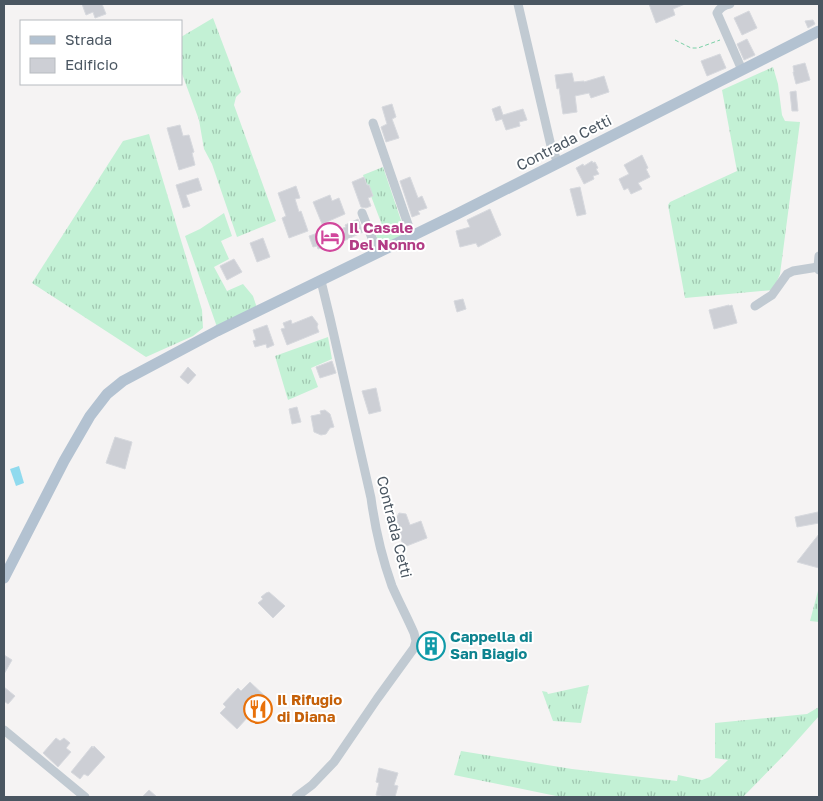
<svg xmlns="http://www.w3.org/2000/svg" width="823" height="801" font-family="'Golos Text',sans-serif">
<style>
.grass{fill:url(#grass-tufts)}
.water{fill:#90daee}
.building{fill:#cdcfd5;stroke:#d7d9de}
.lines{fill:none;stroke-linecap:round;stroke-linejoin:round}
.path{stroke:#7ad0a6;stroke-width:1;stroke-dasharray:4 2.5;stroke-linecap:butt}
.minor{stroke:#c1cad2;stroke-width:9}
.major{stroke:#b3c2d1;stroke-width:11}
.labels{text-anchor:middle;stroke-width:4;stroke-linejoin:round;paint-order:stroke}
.street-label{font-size:15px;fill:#4a5661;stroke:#fff}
.hotel-label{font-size:15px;font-weight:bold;fill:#b23c85;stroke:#fff;text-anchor:start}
.culture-label{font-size:15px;font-weight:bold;fill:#0d838f;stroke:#fff;text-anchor:start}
.food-label{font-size:15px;font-weight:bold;fill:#c56008;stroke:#fff;text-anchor:start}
</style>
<defs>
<pattern id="grass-tufts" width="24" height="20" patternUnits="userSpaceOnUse" patternTransform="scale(1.25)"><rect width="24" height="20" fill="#c3f1d5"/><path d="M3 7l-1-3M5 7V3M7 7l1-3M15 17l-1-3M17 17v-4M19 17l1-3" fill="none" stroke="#a0c6b0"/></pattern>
</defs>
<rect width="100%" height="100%" fill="#f5f3f3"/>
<g class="grass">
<path d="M213,18L241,92L236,97L234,105L276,221L237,237L212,164L204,149L199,120L181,71V37Z"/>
<path d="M773,67L778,84L782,115L785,121L800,122L780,274L773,290L685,298L668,205L670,202L737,171L722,90Z"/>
<path d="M149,134L202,310L203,328L193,336L146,357L32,283L123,141Z"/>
<path d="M383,167L406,235L381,248L374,230L382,225L363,175Z"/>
<path d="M224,213L232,236L221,241L229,259L214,267L227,291L243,284L253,296L257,308L217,327L185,236L200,229Z"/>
<path d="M328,337L332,359L311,368L318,387L288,400L275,356Z"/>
<path d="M819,587V622L810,621Z"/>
<path d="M589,685L581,723L553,721L542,691L547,692L548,694Z"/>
<path d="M819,707V716L787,752L743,797H561L454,775L461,751L572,769L677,781L678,775L702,780L710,777L728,760L715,758V723L807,714Z"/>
</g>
<path class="water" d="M19,466L24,483L16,486L10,469Z"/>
<g class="building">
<path d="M82,4H102L106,14L95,18L93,12L86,15Z"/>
<path d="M649,4H685L673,9L675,15L656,23Z"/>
<path d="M749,11L757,28L742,35L734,18Z"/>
<path d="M813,20L815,24L808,28L805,21Z"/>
<path d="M747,39L755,55L744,60L737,44Z"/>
<path d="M720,54L726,68L707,76L701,61Z"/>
<path d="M805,63L810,80L796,84L793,72H794L793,66Z"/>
<path d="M572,73L574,82L584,81V82L604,76L609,92L591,98L589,93L575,96L577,112L563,114L559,88L557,89L555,75Z"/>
<path d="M796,91L798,111H792L790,92Z"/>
<path d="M392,104L396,117L392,119L399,138L386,142L381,127L387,124L382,107Z"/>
<path d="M500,106L503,115L523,109L527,120L519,122L520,126L506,130L502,119L496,121L492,109Z"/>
<path d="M180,125L183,136L189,135L194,152L192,153L195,165L179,170L167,128Z"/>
<path d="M642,155L648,168L646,169L650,177L638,183L642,189L631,194L628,188L624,190L619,179L629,174L624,165Z"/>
<path d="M592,161L593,163L595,162L598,168L596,169L599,174L593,176L594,179L584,184L576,168L583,164L584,166Z"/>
<path d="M364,177L367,185H369L373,196L368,198L371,206L366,208L361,207L352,182Z"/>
<path d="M410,177L418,198L422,196L427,208L418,211L420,214L412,217L400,181Z"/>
<path d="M198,178L202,190L186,195L190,206L183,208L176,185Z"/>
<path d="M296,186L300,198L295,199L299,212L301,211L308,231L289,238L282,218L286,216L278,193Z"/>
<path d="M580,187L586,214L577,216L570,189Z"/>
<path d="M330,195L332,201L339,198L345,214L322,224L313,202Z"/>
<path d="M490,209L501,235L478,247L476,243L460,247L456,231L470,227L467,220Z"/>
<path d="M358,219L363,232L346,240L318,249L317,246L313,247L309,236L330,229L333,238L345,232L343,228L346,227L345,225Z"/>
<path d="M263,238L270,257L257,262L250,243Z"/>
<path d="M234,259L242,272L227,280L220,266Z"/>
<path d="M463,299L466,309L457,312L454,301Z"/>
<path d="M729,305V306L732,305L737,323L714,329L709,310Z"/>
<path d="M312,316L318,324L317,327L319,332L287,345L281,329L285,328L283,323L291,320L292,324Z"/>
<path d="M267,325L274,345L267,348L266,344L255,347L253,341L256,340L253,330Z"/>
<path d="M332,361L336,373L320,378L316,367Z"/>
<path d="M188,367L196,375L188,384L180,377Z"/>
<path d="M376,388L381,411L369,414L362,391Z"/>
<path d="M297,407L301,422L292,424L289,409Z"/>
<path d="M325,410L330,414L334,427L330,428L326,434L321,435L314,432L311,416L321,414L320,411Z"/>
<path d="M115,437L132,442L125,469L106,463Z"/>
<path d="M818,512L819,523L797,527L795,517Z"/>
<path d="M399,513L406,514L410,525L421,521L427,538L404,547L396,527L399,526L396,518Z"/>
<path d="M819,534V568L797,562Z"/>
<path d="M269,592L285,606L273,618L258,603L263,599L261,597L266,593Z"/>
<path d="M433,639L438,645L428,653L423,646Z"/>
<path d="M4,655L12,660L4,674Z"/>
<path d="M250,682L267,698L260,706L262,708L251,720L248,717L237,729L220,713L226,707L223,704L238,688L241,691Z"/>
<path d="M4,687L15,696L8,704L4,701Z"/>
<path d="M56,738L60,741L64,738L70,743L66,748L71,752L58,767L43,753Z"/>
<path d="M92,746L93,748L94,746L105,757L88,776L84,774L80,779L71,772Z"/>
<path d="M379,768L398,773L394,785L398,786L395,797H385L376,795L379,783L376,782Z"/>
<path d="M149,790L157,797H142Z"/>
</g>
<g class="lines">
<path class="path" d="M675,40L691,48H698L720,40"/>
<g class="minor">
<path d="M518,4L551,146L558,163"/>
<path d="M730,4C724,5 720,7 717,13L742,70"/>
<path d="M373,123L412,236"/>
<path d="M362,213L372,238L380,252"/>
<path d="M819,256L818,267L819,270"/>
<path d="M755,306L772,295L787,274L793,271L818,267"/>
<path d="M4,730L85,797"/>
<path d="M296,797L312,785L334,762L377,699L414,648L416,641L414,633C407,617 399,602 392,586C382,558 375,528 371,498L330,318L321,281"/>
</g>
<path class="major" d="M4,578L64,461L90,416L107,394L123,381L217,331L457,214L819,31"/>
</g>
<defs>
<symbol id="hotel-ring" viewBox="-11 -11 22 22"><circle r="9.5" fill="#fff" stroke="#d1479c" stroke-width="1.5"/><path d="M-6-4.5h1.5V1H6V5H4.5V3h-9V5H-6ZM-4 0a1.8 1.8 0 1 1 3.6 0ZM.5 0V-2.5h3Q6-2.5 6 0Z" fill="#d1479c"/></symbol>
<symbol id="building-ring" viewBox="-11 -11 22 22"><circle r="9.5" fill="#fff" stroke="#0f9aa8" stroke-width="1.5"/><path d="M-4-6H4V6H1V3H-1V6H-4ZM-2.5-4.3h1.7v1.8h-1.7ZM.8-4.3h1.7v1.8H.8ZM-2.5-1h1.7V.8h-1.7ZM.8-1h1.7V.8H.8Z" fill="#0f9aa8"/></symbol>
<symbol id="restaurant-ring" viewBox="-11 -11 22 22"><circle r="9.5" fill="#fff" stroke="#e8710a" stroke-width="1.5"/><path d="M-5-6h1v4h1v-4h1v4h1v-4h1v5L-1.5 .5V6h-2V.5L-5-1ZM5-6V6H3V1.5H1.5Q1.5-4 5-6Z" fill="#e8710a"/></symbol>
</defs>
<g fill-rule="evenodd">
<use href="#hotel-ring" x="314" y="221" width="32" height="32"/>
<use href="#building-ring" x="415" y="630" width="32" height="32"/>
<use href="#restaurant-ring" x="242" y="693" width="32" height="32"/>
</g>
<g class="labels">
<g class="street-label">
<text transform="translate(564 143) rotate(-27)" y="5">Contrada Cetti</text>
<text transform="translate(394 527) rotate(76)" y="5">Contrada Cetti</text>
</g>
<g class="hotel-label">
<text x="349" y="233">Il Casale<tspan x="349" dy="17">Del Nonno</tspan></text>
</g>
<g class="culture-label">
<text x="450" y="642">Cappella di<tspan x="450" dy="17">San Biagio</tspan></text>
</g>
<g class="food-label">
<text x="277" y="705">Il Rifugio<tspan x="277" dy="17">di Diana</tspan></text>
</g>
</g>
<rect width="823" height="801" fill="none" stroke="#4a5661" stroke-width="10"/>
<rect x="20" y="20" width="162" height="65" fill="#ffffff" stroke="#b7bbc0"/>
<rect x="30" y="36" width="25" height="8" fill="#b3c2d1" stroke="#b7bbc0"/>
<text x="65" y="45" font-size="15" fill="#4a5661">Strada</text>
<rect x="30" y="58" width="25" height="15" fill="#cdcfd5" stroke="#b7bbc0"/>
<text x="65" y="70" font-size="15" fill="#4a5661">Edificio</text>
</svg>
